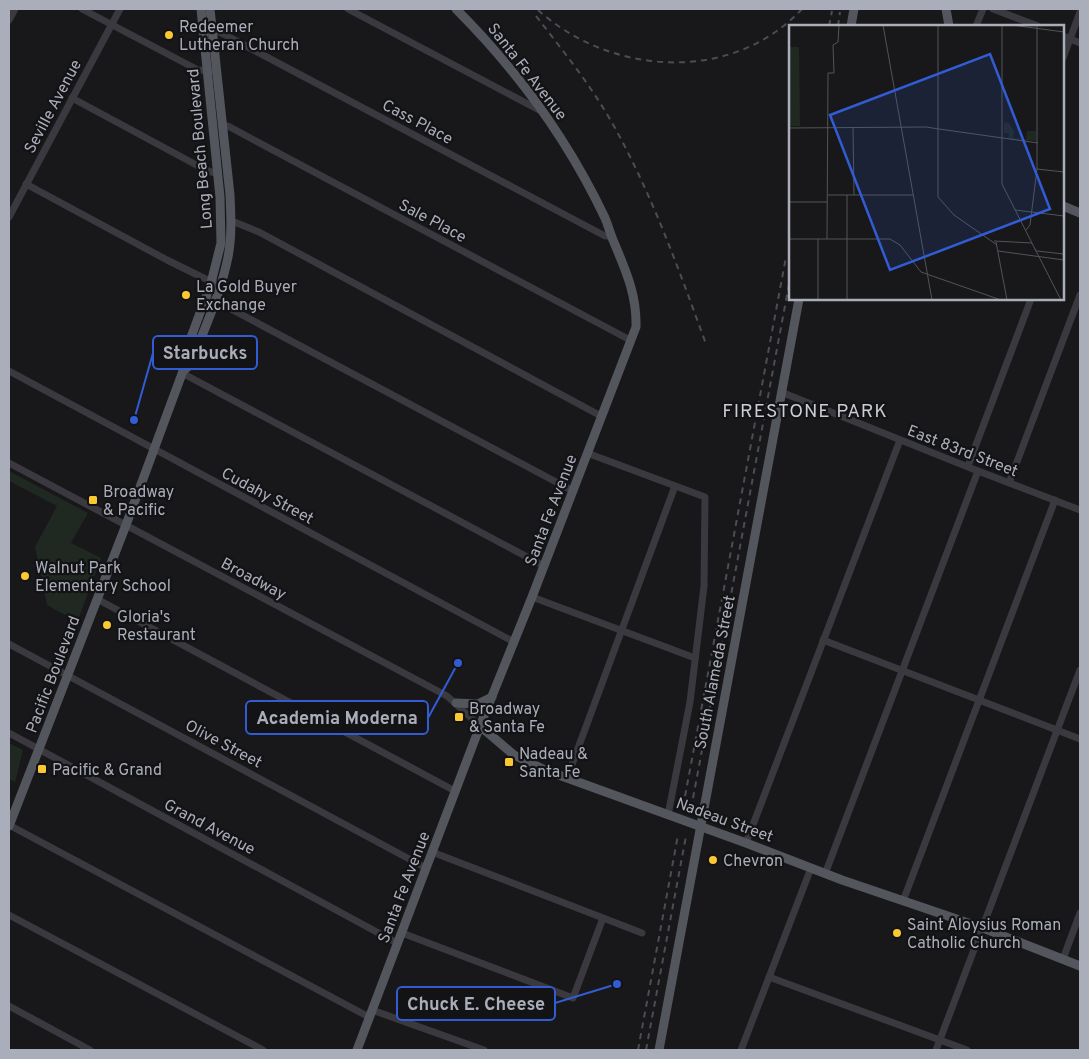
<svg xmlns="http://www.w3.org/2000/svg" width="1089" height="1059" font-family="Overpass,sans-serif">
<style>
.green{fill:#1f2821}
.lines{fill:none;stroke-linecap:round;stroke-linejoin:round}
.minor{stroke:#39393f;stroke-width:7}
.major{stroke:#54565e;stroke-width:9}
.rail{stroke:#4c4d54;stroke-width:2;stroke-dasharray:6 5;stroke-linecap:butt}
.poi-dot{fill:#fac830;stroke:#131315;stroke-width:2}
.labels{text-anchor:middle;stroke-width:4.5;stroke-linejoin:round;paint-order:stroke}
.poi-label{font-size:16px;fill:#aaadba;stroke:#131315;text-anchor:start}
.street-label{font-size:16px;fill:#aaadba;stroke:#131315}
.quarter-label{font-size:19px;letter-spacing:1px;fill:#cbcdd6;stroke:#131315}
.inset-road{fill:none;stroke:#52545a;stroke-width:1}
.view{fill:#325cd4;fill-opacity:0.15;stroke:#325cd4;stroke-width:2.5}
.inset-edge{fill:none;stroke:#aaadba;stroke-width:2.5}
.leader{fill:none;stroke:#325cd4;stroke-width:2}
.callout-dot{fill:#325cd4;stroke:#131315;stroke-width:2}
.callout{fill:#131315;stroke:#325cd4;stroke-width:2}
.callout-label{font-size:18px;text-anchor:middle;font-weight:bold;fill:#aaadba}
</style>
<rect width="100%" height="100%" fill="#18181a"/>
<g class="green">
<path d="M9,471L88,513L71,543L101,558L78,620L61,613L47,605L35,547L57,506L9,481Z"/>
<path d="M9,743L23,750L15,782L9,779Z"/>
</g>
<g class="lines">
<g class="minor">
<path d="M82,9L198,70L211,71"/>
<path d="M348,9L541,111"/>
<path d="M993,9L1038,26"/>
<path d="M9,20L15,9"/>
<path d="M976,26L983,9"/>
<path d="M212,28L605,236H611"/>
<path d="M1063,36L1080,43"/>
<path d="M1063,58L1080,12"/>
<path d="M72,98L202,168L211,172L218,173"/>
<path d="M223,126H228L254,140L630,340"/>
<path d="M26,184L167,260L220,286"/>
<path d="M9,217L120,9"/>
<path d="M232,221L259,232L601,416"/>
<path d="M206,298L231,309L573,491"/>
<path d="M9,371L514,642"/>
<path d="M182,373L544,566"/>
<path d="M781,392L978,471L1080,510"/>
<path d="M587,453L705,497L704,586L690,702L668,815"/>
<path d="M9,463L447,696L480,726"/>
<path d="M968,466L1031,299"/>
<path d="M1009,483L1080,295"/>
<path d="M532,597L695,658"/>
<path d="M97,599L455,791"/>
<path d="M823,640L1080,739"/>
<path d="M9,644L426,868"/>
<path d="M9,733L397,943"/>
<path d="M567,778L675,486"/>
<path d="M9,825L369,1017"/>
<path d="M746,843L900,440"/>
<path d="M432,852L642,933"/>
<path d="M825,874L978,471"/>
<path d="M903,901L1055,500"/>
<path d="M9,915L263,1050"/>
<path d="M402,933L573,998L603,918"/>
<path d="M1063,959L1080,913"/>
<path d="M769,977L967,1050"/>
<path d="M9,1006L90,1050"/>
<path d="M372,1010L484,1050"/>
<path d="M741,1050L811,868"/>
<path d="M936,1050L1080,670"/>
</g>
<g class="major">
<path d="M946,9L949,26"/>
<path d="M851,26L854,9"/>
<path d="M1063,206L1080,213"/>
<path d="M183,371L191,364C204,329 221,293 228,257C232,237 231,216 230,195L210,9"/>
<path d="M456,703L478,704L492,697"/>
<path d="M480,726L514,755L545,770L746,843L842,880L983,928L1080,966"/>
<path d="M9,826L126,525L183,371V359L211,283L221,243L220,197L201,9"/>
<path d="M357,1050L480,726L532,597L636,327C637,294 625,269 613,240C610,233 608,225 605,218C568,140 517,70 456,9"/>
<path d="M659,1050L799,299"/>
</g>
<g class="rail">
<path d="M538,10C611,76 732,84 802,9"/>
<path d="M536,16C564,52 593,88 615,128C653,197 679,270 706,344"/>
<path d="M829,26L832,11"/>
<path d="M838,26L840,12"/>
<path d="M789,243L790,236"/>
<path d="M683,807L786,257"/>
<path d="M691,809L790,279"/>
<path d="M638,1050L678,835"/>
<path d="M646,1050L686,836"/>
</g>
</g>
<g class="poi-dot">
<circle cx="169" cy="35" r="5"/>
<circle cx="186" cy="295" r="5"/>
<rect x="88" y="495" width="10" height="10" rx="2.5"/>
<circle cx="25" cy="576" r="5"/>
<circle cx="107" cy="625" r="5"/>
<rect x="454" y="712" width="10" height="10" rx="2.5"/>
<rect x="504" y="757" width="10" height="10" rx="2.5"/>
<rect x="37" y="764" width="10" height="10" rx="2.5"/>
<circle cx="713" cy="860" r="5"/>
<circle cx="897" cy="933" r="5"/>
</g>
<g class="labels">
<g class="poi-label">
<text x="179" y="32">Redeemer<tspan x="179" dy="18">Lutheran Church</tspan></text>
<text x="196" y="292">La Gold Buyer<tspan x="196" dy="18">Exchange</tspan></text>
<text x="103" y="497">Broadway<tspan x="103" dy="18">&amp; Pacific</tspan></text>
<text x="35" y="573">Walnut Park<tspan x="35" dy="18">Elementary School</tspan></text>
<text x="117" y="622">Gloria's<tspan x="117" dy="18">Restaurant</tspan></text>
<text x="469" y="714">Broadway<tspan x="469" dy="18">&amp; Santa Fe</tspan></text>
<text x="519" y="759">Nadeau &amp;<tspan x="519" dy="18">Santa Fe</tspan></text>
<text x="52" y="775">Pacific &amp; Grand</text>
<text x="723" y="866">Chevron</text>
<text x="907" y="930">Saint Aloysius Roman<tspan x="907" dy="18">Catholic Church</tspan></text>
</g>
<g class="street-label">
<text transform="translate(528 71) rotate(52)" y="6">Santa Fe Avenue</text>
<text transform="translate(52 106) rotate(-62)" y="6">Seville Avenue</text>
<text transform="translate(418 121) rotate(28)" y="6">Cass Place</text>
<text transform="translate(199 149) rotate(-95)" y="6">Long Beach Boulevard</text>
<text transform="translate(433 220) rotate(28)" y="6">Sale Place</text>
<text transform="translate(963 450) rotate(21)" y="6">East 83rd Street</text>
<text transform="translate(268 495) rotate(28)" y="6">Cudahy Street</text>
<text transform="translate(550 510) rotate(-69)" y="6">Santa Fe Avenue</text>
<text transform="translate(254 578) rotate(28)" y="6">Broadway</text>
<text transform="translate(714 672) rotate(-79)" y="6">South Alameda Street</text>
<text transform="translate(52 674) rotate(-69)" y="6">Pacific Boulevard</text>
<text transform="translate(224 743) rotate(28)" y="6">Olive Street</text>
<text transform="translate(725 819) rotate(20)" y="6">Nadeau Street</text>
<text transform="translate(210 826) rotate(28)" y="6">Grand Avenue</text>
<text transform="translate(403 887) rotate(-69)" y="6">Santa Fe Avenue</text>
</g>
<g class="quarter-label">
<text x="805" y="417">FIRESTONE PARK</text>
</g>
</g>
<g transform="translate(789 25)">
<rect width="275" height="275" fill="#18181a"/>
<path d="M0,22H10L11,101H0ZM215,97L220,98L225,106L224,113L237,114L238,106H247V116L219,114L220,108H215Z" fill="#1f2821"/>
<path class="inset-road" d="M94,0L143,275M149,0V172L165,190L208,220M213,0V159L247,226M223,0L275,7M0,103L137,102L150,104M64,103L65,170M150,104L249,118M248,144L275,147M39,170H124M58,170V275M0,177H38M226,185L275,191M237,205L241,200L248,144V0M0,214H101L111,220L132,247L212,275M29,214V275M38,214L39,48H45L44,20L49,17L50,0M205,216L243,218M207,217L218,275M246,224L272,275M209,226L275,235M248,226L275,229"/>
<path class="view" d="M201,29L261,184L101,245L41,90Z"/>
<rect width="275" height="275" class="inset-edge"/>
</g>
<path class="leader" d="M134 420L153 353M458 663L428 718M617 984L555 1003"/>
<g class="callout-dot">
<circle cx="134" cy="420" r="5"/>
<circle cx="458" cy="663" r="5"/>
<circle cx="617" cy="984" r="5"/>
</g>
<g class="callout">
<rect x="153" y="336" width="104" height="33" rx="5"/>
<rect x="246" y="701" width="182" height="33" rx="5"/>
<rect x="397" y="987" width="158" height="33" rx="5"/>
</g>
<g class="callout-label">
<text x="205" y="359">Starbucks</text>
<text x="337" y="724">Academia Moderna</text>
<text x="476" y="1010">Chuck E. Cheese</text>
</g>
<rect width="1089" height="1059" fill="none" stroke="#aaadba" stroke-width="20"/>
</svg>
